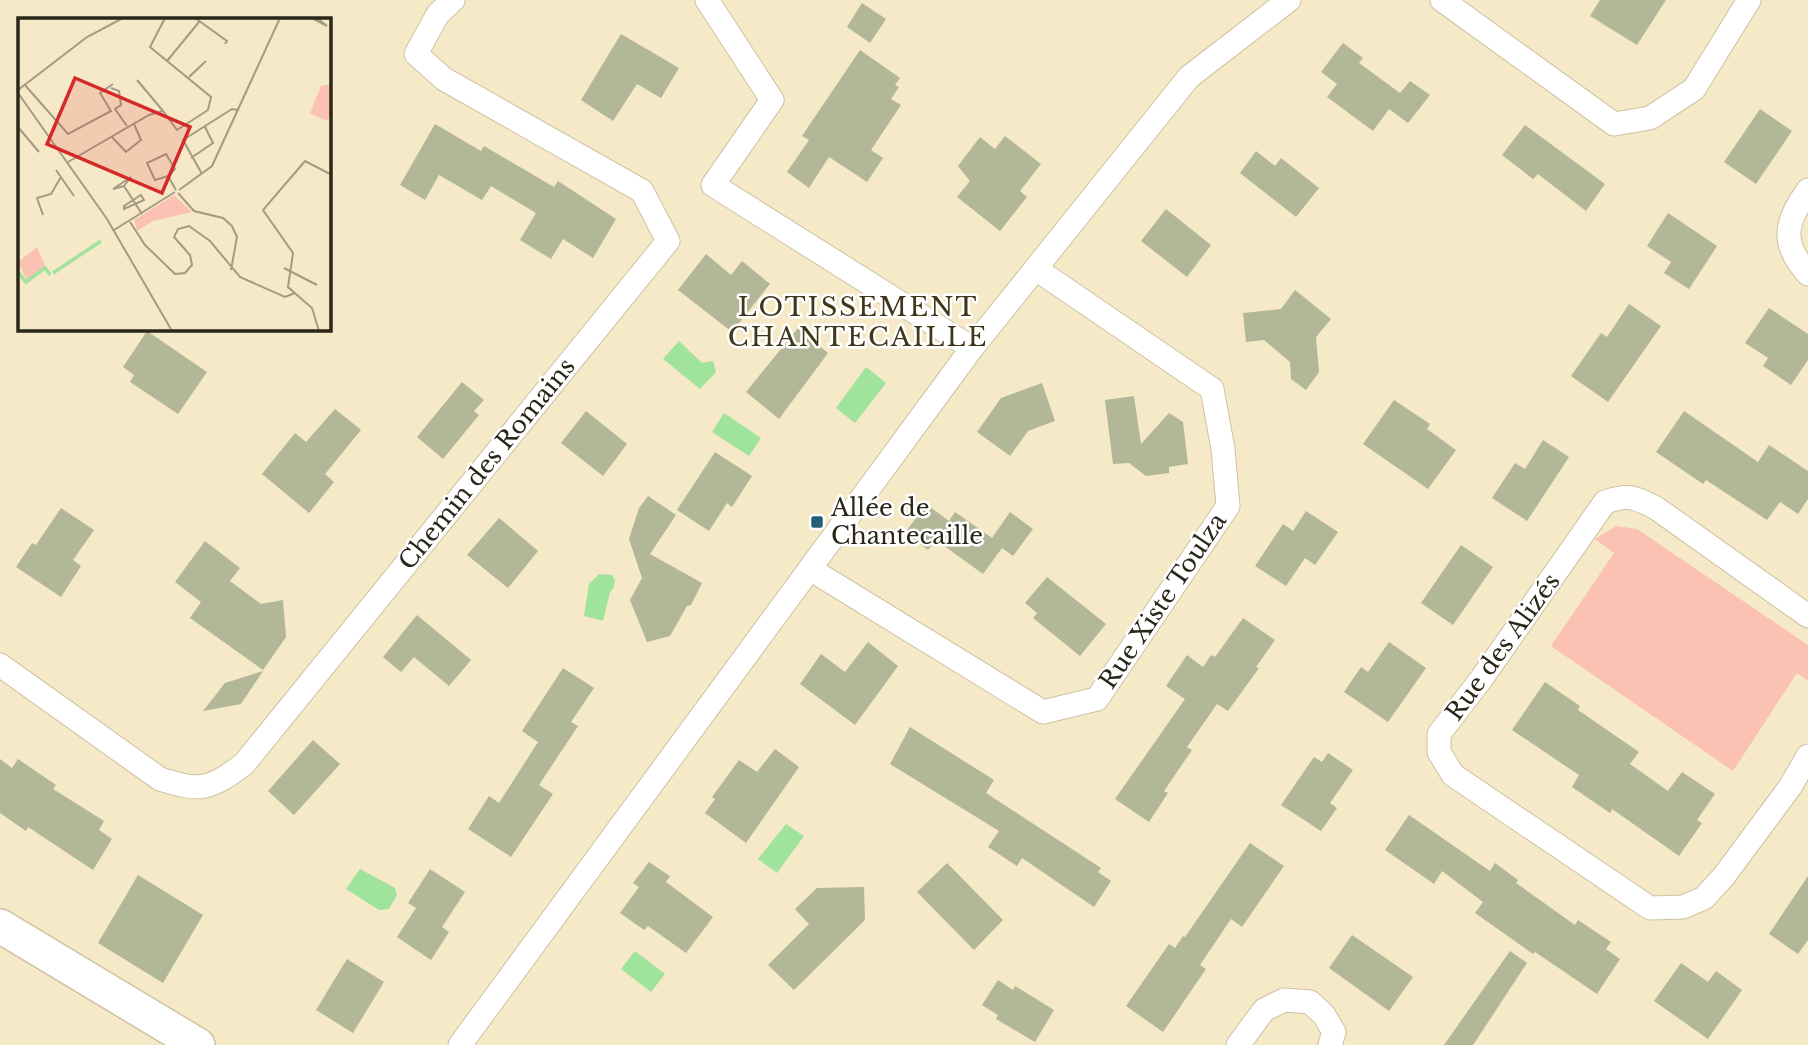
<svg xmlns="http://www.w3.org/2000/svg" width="1808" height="1045" font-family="'Libre Baskerville',serif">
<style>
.green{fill:#fbc2b3}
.water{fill:#9fe39d}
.building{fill:#b1b797}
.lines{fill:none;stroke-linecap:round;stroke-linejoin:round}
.street-casing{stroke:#cec2a2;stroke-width:25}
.secondary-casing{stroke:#cec2a2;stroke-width:36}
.street{stroke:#fff;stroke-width:23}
.secondary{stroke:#fff;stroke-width:33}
.poi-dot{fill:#226077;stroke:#fff;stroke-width:2.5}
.labels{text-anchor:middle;stroke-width:5;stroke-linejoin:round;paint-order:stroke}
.street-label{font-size:24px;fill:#2a2619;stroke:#fff}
.poi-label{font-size:24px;fill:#2a2619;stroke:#fff;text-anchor:start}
.neighbourhood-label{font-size:26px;letter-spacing:2px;fill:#403619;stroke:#fff}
.inset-river{fill:none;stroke:#9fe39d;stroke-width:3.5}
.inset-road{fill:none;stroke:#a49b82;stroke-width:2}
.view{fill:#d62828;fill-opacity:0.15;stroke:#d62828;stroke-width:3.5}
.inset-edge{fill:none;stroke:#2a2619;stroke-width:3.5}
</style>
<rect width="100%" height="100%" fill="#f6e9c8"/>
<path class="green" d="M1616,526L1637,529L1808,645V681L1797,673L1733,771L1551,646L1614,553L1595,539Z"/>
<g class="water">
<path d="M679,341L702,363L713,361L716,372L700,389L663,359Z"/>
<path d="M866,367L886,383L855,423L836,408Z"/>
<path d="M724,413L761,438L749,456L712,432Z"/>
<path d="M599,574L612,575L615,580L614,587L610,592L603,621L584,616L589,584Z"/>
<path d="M786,824L804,836L777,873L758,859Z"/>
<path d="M360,869L395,888L397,895L389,909L379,910L346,889Z"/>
<path d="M635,951L665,974L651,992L621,969Z"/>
</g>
<g class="building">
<path d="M1600,0H1666L1637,45L1590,16Z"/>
<path d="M862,3L886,19L870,43L847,27Z"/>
<path d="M621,34L679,68L661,98L637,84L613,121L581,100Z"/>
<path d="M1343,43L1363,58L1359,63L1400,93L1410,81L1430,95L1408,123L1389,109L1373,131L1327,97L1337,84L1321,72Z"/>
<path d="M860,50L900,78L895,85L899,87L891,99L901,105L871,150L883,158L867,182L829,157L809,188L787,172L809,140L802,136Z"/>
<path d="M1760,109L1792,131L1756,184L1724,162Z"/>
<path d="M435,124L481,151L484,146L554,187L558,181L616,219L593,258L563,239L551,259L520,240L536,213L491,186L482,200L439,175L425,200L400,185Z"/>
<path d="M1525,125L1605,184L1586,211L1538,174L1533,179L1502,155Z"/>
<path d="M1005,136L1041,164L1020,191L1027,197L1000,231L957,197L970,181L958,166L980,137L995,149Z"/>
<path d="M1256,151L1275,166L1281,158L1319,188L1296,217L1240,173Z"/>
<path d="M1166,209L1211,245L1187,277L1141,241Z"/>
<path d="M1668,213L1717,246L1689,289L1664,273L1671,262L1647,246Z"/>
<path d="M706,254L731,275L742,261L770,284L732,332L678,290Z"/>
<path d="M1295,290L1331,319L1316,337L1319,372L1306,390L1291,379L1290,362L1264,340L1246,342L1243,313L1281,309Z"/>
<path d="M1629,304L1661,326L1608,402L1571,376L1601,333L1607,337Z"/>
<path d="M1769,308L1808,334V360L1791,385L1763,366L1768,358L1745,343Z"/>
<path d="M798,328L828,353L779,419L746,392Z"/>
<path d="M147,331L207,372L178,414L130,382L134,375L123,367Z"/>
<path d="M462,382L484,400L474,411L479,415L443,459L417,437Z"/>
<path d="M1042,383L1055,421L1028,431L1010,456L977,432L1001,398Z"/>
<path d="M1134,396L1141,444L1169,413L1183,422L1188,464L1169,467V473L1146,476L1129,463L1113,464L1105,400Z"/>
<path d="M1394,400L1430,424L1427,429L1456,450L1428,489L1363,444Z"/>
<path d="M335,409L361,430L325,474L334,482L309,513L262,474L295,433L306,442Z"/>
<path d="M586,411L627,444L603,476L561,443Z"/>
<path d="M1684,411L1758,462L1769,445L1808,471V499L1798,514L1780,502L1767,520L1706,480L1703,484L1656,452Z"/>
<path d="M1543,440L1569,457L1527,521L1492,498L1515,463L1525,469Z"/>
<path d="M715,452L752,476L732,507L727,503L709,531L677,510Z"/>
<path d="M648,496L676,515L650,554L702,583L691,605L687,606L670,636L647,642L630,600L642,578L629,539L639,508Z"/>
<path d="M926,504L949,521L955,512L992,538L1010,512L1033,529L1013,556L1002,548L983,574L936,540L928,550L905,533Z"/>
<path d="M61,508L94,530L73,560L81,566L61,597L16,567L32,543L36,545Z"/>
<path d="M1306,511L1338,532L1315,565L1305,558L1286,586L1255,566L1283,524L1293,531Z"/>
<path d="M499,518L538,551L508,588L467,555Z"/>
<path d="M205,541L240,568L230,581L261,604L283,600L286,637L263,670L190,618L201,602L175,582Z"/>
<path d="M1461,545L1493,567L1453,625L1421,603Z"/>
<path d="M1047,577L1106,624L1080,656L1033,618L1037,613L1025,603Z"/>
<path d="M417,615L471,660L449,686L414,657L401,672L383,657Z"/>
<path d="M1243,618L1275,640L1256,667L1259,668L1228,711L1217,704L1187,747L1192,750L1164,791L1168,793L1149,822L1115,799L1185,699L1166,686L1187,655L1203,667L1211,655L1215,657Z"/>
<path d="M868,642L898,666L855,725L800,684L821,654L845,672Z"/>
<path d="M1389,642L1426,668L1388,722L1344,692L1361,667L1368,672Z"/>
<path d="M563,668L594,688L571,722L578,726L539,785L553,794L511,857L468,829L489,796L499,803L538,742L522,731Z"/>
<path d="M263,671L241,704L203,711L225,683Z"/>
<path d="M1545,682L1580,706L1578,710L1639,752L1630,764L1668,791L1682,772L1715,794L1697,820L1702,823L1679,856L1612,809L1610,813L1572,787L1579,775L1512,730Z"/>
<path d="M910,727L994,780L986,793L1101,868L1098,872L1111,881L1094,907L1022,858L1017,866L988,847L999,831L890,764Z"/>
<path d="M313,740L340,764L294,815L268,791Z"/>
<path d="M775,749L799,767L746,843L705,813L715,799L712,797L739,760L757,772Z"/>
<path d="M1328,753L1353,770L1330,803L1337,808L1321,831L1281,805L1314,757L1322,762Z"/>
<path d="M0,759L12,768L18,759L56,785L53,789L104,821L99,830L112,839L93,870L28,827L26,831L0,813Z"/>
<path d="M1409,815L1490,871L1495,863L1518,880L1516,883L1575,925L1578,920L1611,942L1606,949L1620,959L1597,994L1535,952L1533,954L1475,913L1483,902L1442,871L1434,884L1385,850Z"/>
<path d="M1250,843L1284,866L1242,927L1231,919L1200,965L1206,969L1163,1032L1126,1006L1169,944L1175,948L1183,936L1185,937Z"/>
<path d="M649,862L670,876L666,882L713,917L686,953L648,926L644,930L620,913L639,887L633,883Z"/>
<path d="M947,863L1003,920L974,950L917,892Z"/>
<path d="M430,869L465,892L442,927L449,932L431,960L397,937L416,908L408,903Z"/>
<path d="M138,875L203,915L163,983L98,943Z"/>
<path d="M1808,876V940L1798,954L1769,934Z"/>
<path d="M864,887L865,920L794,990L768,965L809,924L795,909L817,888Z"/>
<path d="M1352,935L1413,977L1389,1011L1329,968Z"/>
<path d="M1510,951L1527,963L1473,1045H1444Z"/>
<path d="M347,959L384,982L353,1033L316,1010Z"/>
<path d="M1681,963L1708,982L1716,971L1742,990L1708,1039L1654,1001Z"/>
<path d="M998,980L1013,990L1015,986L1054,1010L1035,1042L996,1019L998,1015L982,1005Z"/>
</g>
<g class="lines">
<defs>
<g id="street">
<path d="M707,0L772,100L713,185L972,348"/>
<path d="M1442,0L1614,124L1650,118L1694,89L1749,0"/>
<path d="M1808,190C1785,223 1780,242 1808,274"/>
<path d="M810,569L1043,712L1097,699L1228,506L1223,449L1212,389L1036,269"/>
<path d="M1808,616L1656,508C1635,497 1629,494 1605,502L1482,678L1439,734V752L1453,775L1650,908L1683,907L1704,898L1724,876L1790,787L1808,756"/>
<path d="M0,665L160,779C201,792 209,790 244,764L668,241L642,191L444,79L416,54L438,14L453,0"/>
<path d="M460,1045L972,348L1189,77L1289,0"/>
<path d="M1238,1045L1264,1010L1284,1000L1310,1002L1324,1015L1334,1032L1330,1045"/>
</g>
<path id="secondary" d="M0,926L198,1045"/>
</defs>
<use href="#street" class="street-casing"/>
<use href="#secondary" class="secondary-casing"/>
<use href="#street" class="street"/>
<use href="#secondary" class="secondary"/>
</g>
<rect class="poi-dot" x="810" y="515" width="14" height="14" rx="3.5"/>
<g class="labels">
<g class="street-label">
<text transform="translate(487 464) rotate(-51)" y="8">Chemin des Romains</text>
<text transform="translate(1163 601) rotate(-56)" y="8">Rue Xiste Toulza</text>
<text transform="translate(1503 647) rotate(-54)" y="8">Rue des Alizés</text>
</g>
<g class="poi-label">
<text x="831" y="516">Allée de<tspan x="831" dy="28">Chantecaille</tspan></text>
</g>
<g class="neighbourhood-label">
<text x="858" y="316">LOTISSEMENT<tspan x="858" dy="30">CHANTECAILLE</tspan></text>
</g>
</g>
<g transform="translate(18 18)">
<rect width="313" height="313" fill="#f6e9c8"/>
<path d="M313,66V97L309,103L292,95L303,68ZM156,177L174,194L135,203L119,213L116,202ZM19,229L27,248L9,262L0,244Z" fill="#fbc2b3"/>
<path class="inset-river" d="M0,254L8,264L27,250L32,257M35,255L83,223"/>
<path class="inset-road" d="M177,0L209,23L207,26M294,0L309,8L299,0M149,43L181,4M171,59L188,43M119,62L145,93M6,66L50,116L93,93L82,75L95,66M93,70L101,73L103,87L97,91L109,108M0,72L69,19L105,0M0,75L89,201L154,313M0,109L21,134M93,118L108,134L123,122L116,106M173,140L195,125L187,109M50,144L131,97L145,93L159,112L190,92L193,79L132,29L147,0M38,152L56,178M184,156L165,122L214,91L220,92M150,158L137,162L129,145L148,136L157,151L150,158L158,172M106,168L95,171L113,159L106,168L124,196M161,172L194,148L262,0M160,175L176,193L205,200L214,208L219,219L213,252M123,177L126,182L106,191V188ZM25,197L19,180L33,176L43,159M112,204L127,227L157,256L167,255L174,247L172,237L156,219L160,211L171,208L192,223L222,259L267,279L277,275M96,212L157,174M266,250L299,267M301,313L294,290L270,269L275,235L245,192L287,143L314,157"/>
<path class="view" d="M57,60L172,109L144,175L29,126Z"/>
<rect width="313" height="313" class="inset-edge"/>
</g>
</svg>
